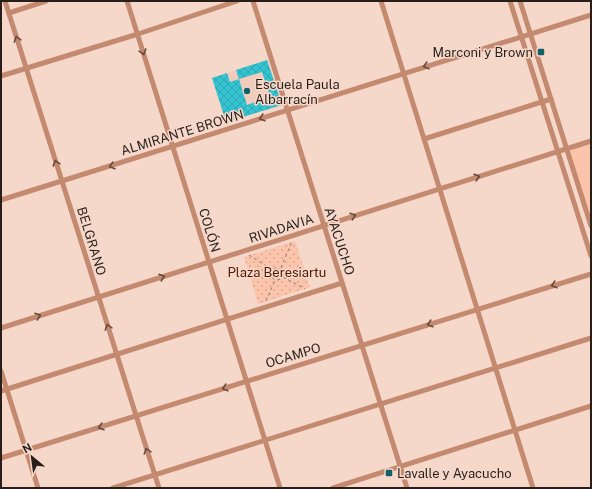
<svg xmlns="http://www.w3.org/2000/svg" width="592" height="489" font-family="'Public Sans',sans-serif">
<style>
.built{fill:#f1ccbc}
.grass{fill:url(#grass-dots)}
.pitch{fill:#fbc4ab}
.building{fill:url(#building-cross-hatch);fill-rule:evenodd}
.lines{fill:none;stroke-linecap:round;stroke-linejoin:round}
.path{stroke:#907c73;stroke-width:1;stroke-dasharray:3 3;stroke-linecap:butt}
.street{stroke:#c38a70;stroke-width:5}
.oneway{stroke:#674a3c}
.poi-dot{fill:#116168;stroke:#f6d8cb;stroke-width:1.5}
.labels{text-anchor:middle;stroke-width:3;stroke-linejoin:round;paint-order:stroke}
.poi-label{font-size:13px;fill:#291f1a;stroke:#f6d8cb;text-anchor:start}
.street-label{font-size:13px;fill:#291f1a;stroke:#f6d8cb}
.park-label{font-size:13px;fill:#4e1a00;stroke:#f6d8cb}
</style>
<defs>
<pattern id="grass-dots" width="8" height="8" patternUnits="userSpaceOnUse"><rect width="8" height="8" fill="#fbc4ab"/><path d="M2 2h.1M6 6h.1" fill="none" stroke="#d7a893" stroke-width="1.8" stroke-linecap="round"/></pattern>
<pattern id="building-cross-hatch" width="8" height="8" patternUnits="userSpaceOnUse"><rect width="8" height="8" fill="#34c3d0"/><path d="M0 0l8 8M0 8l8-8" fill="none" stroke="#2ea7b2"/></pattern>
</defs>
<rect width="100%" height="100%" fill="#f6d8cb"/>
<path class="built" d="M268,60L282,105L226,122L212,78Z"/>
<path class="grass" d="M295,241L310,287L258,304L244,257Z"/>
<path class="pitch" d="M591,141V226L567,149Z"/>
<path class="building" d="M267,60L282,105L226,122L212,78L227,73L230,82L239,79L236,70ZM262,72L270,96L247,105L239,79Z"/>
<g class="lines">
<g class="path">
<path d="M249,255L271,269"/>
<circle cx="277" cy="274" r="6"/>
<path d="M281,268L292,241"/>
<path d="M283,277L305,289"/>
<path d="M266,301L275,280"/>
</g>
<g class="street">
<path d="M5,1L159,488"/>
<path d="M127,1L280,488"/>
<path d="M253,1L407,488"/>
<path d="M381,1L533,488"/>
<path d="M510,1L591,256"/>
<path d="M520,1L591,226"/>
<path d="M9,13L46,1"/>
<path d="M1,76L138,34L237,1"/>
<path d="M424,139L551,99"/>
<path d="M1,200L591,15"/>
<path d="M1,328L591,141"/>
<path d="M1,371L38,488"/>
<path d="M1,391L342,283"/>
<path d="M1,458L591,274"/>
<path d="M113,488L591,338"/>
<path d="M333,488L591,406"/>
</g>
</g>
<defs><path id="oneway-chevron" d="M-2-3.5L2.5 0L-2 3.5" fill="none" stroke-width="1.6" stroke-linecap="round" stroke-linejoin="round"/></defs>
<g class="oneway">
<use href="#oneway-chevron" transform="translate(17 39) rotate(-108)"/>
<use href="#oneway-chevron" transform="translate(143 52) rotate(73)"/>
<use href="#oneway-chevron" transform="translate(426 66) rotate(162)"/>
<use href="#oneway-chevron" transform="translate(262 118) rotate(163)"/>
<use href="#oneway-chevron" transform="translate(56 163) rotate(-107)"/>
<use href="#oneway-chevron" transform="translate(112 166) rotate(163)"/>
<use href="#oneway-chevron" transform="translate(477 177) rotate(-17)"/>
<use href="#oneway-chevron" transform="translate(353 216) rotate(-18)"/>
<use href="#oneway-chevron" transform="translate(162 277) rotate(-18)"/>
<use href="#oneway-chevron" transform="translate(554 285) rotate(163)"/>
<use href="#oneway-chevron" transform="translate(38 316) rotate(-18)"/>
<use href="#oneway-chevron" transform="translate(430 324) rotate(163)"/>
<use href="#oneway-chevron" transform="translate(108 327) rotate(-108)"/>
<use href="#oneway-chevron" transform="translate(225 388) rotate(163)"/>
<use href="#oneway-chevron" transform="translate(101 427) rotate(163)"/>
<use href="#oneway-chevron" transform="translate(147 451) rotate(-107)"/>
</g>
<g class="poi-dot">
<rect x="537" y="48" width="8" height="8" rx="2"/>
<circle cx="247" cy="91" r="4"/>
<rect x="385" y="469" width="8" height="8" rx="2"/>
</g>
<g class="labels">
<g class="poi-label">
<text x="533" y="57" text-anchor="end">Marconi y Brown</text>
<text x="255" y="89">Escuela Paula<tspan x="255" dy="15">Albarracín</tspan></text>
<text x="397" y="478">Lavalle y Ayacucho</text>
</g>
<g class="street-label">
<text transform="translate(182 132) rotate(-17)" y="5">ALMIRANTE BROWN</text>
<text transform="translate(281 228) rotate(-18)" y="5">RIVADAVIA</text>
<text transform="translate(210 230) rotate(73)" y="5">COLÓN</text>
<text transform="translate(92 241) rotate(73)" y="5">BELGRANO</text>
<text transform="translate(340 241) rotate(72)" y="5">AYACUCHO</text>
<text transform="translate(293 355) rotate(-17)" y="5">OCAMPO</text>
</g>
<g class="park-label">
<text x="277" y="277">Plaza Beresiartu</text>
</g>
</g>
<rect width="592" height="489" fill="none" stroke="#291f1a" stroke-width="4"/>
<g transform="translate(32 457) rotate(331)" stroke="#f6d8cb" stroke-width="3" paint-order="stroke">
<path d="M0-3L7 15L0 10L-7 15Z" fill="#291f1a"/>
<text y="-6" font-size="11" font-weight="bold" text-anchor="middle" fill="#291f1a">N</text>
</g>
</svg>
